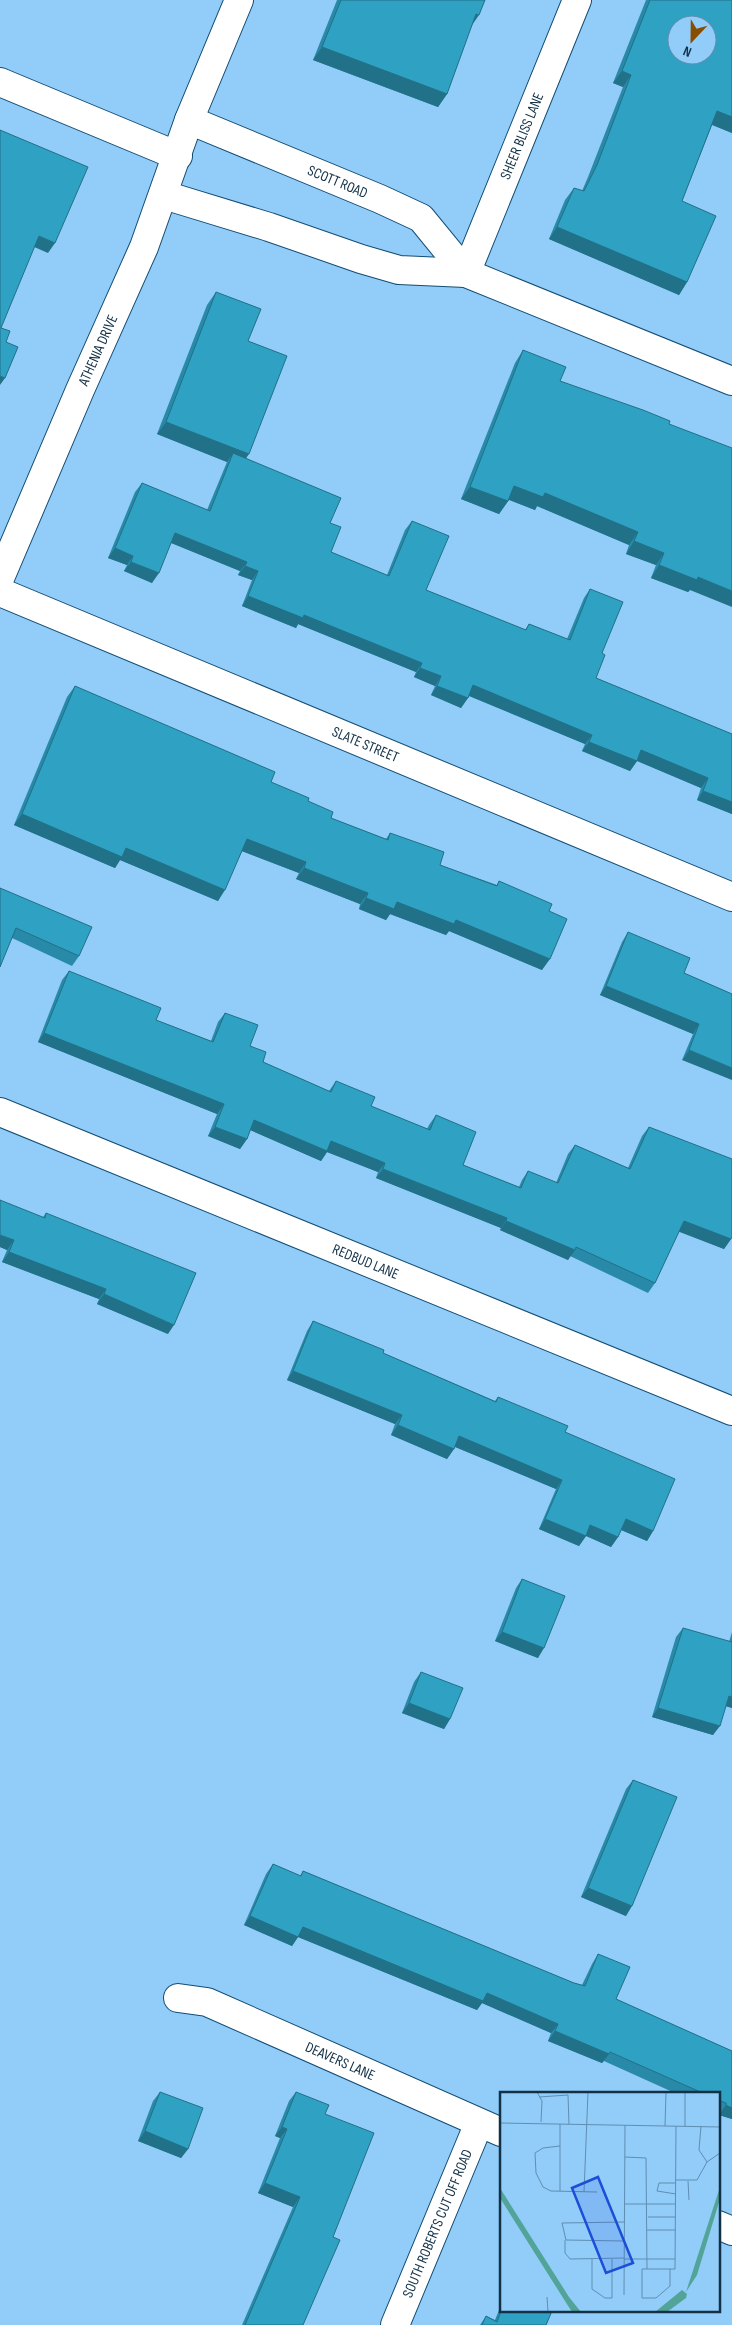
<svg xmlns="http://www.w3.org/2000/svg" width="732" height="2325" font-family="'Sofia Sans Condensed',sans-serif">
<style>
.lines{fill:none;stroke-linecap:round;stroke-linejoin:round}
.minor-casing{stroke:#124d74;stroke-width:30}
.minor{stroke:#fff;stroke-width:28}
.wall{fill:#288aa8}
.shaded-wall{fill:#217188}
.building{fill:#2fa1c3;stroke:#217188;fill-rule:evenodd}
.labels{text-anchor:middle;stroke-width:5;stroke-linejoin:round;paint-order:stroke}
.street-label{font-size:15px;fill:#123147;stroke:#92ccf9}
.inset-road{fill:none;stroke:#5f8eb2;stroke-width:1}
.view{fill:#1d4ed8;fill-opacity:0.15;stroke:#1d4ed8;stroke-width:2.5}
.inset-edge{fill:none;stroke:#123147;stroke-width:2.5}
</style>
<rect width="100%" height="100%" fill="#92ccf9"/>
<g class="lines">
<defs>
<g id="minor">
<path d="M0,82L178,156"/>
<path id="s1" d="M189,120L380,199L421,218L466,273"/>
<path d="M164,195L269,227L361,259L399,270L466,273L732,381"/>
<path id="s2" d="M466,273L577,0"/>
<path id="s3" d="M0,578L80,390L144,247L189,120L239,0"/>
<path id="s4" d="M0,592L732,897"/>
<path id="s5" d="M0,1112L732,1411"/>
<path id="s6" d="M178,1998L207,2002L501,2132"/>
<path d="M718,2225L732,2231"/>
<path id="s7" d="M395,2325L479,2123"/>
</g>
</defs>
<use href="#minor" class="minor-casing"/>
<use href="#minor" class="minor"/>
</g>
<g class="wall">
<path d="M337,0H485L471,26L447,94L438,107L313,60Z"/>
<path d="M646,0H732V133L712,125L682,201L687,282L679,295L549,239L565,200L574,188L582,191L588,177L623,87L613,83Z"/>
<path d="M216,292L248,341L246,458L330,523L331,552L387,575L405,530L412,521L426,590L525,630L529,624L567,639L584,598L590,589L602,653L596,678L732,734V814L697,800L701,788L637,761L630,771L582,751L585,744L469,696L461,708L431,695L435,686L414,677L416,672L298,624L296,628L242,606L252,580L238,575L240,571L171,543L152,583L124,571L127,565L108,558L135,492L142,483L207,510L227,462L157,434L207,305Z"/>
<path d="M523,350L560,381L669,424L690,590L688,592L651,578L656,565L626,554L629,545L537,506L535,510L509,500L499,514L461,499L515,363Z"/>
<path d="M75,686L308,801L331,818L386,839L390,833L440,865L497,885L499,881L549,911L542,970L449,931L446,935L390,914L386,920L359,909L360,904L296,879L299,873L242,851L218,901L120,860L115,868L14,825L67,697Z"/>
<path d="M0,888L79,956L72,966L12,938Z"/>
<path d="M628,932L684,973L732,994L682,1060L693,1034L600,995L622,942Z"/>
<path d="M69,971L156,1020L211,1041L218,1022L225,1013L263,1062L329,1091L336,1081L371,1106L427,1129L429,1125L436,1115L463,1165L519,1187L522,1180L528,1171L556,1183L568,1154L575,1145L628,1168L642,1136L649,1127L731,1239L724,1249L679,1231L655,1283L648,1293L570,1256L568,1260L500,1230L501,1228L376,1178L378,1172L327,1152L321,1161L250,1130L247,1139L240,1149L208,1136L217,1114L38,1042L62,980Z"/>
<path d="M46,1213L168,1334L97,1304L99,1299L2,1262L7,1250L0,1247L43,1217Z"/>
<path d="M313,1321L383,1353L495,1401L498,1397L565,1432L653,1531L647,1541L621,1530L618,1537L611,1547L586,1536L579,1546L539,1529L556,1489L455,1447L447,1459L391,1435L395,1424L287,1380L307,1331Z"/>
<path d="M522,1579L538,1658L495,1641L516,1588Z"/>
<path d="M683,1628L729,1642L732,1632V1708L726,1706L713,1735L652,1717L676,1637Z"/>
<path d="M421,1672L450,1719L444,1729L402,1713L414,1682Z"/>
<path d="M633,1780L626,1916L581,1897L626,1789Z"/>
<path d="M273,1864L300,1876L303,1871L574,1983L582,1985L592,1964L598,1954L616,1999L732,2051V2119L719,2115L720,2112H718V2094H677L604,2061L602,2063L548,2041L551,2033L482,2003L477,2010L298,1937L292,1946L244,1925L266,1874Z"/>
<path d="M160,2092L188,2149L181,2158L138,2141L153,2101Z"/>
<path d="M296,2092L325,2114L333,2237L303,2325H242L293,2207L258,2193L280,2138L275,2136L289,2101Z"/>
<path d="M501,2305V2311H552L546,2325H480L486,2316L495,2320Z"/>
</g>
<g class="shaded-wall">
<path d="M476,14L479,15L470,28Z"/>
<path d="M322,47L447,94L438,107L313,60Z"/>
<path d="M622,71L631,75L623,87L613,83Z"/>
<path d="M717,111L732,117V133L708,123Z"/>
<path d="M557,227L687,282L679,295L549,239Z"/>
<path d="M39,236L55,243L48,253L32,246Z"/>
<path d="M0,376L5,378L0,385Z"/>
<path d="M166,422L249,454L240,467L233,453L227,462L157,434Z"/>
<path d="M514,486L545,493L638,532L629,545L537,506L535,510L505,498Z"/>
<path d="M470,487L508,501L499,514L461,499Z"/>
<path d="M175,533L247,562L240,571L169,542Z"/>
<path d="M634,541L664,553L656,565L626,554Z"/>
<path d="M115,548L133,556L127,565L108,558Z"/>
<path d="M131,562L159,573L152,583L124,571Z"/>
<path d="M659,565L698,577L732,591V607L690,590L688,592L651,578Z"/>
<path d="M245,566L258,571L252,580L238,575Z"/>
<path d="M248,596L304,615L422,663L416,672L298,624L296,628L242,606Z"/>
<path d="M420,668L441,676L435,686L414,677Z"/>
<path d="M473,685L592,735L585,744L467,695Z"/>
<path d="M437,686L468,698L461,708L431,695Z"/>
<path d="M589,742L637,761L630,771L582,751Z"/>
<path d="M641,750L708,778L701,788L635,760Z"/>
<path d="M703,791L732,802V814L697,800Z"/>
<path d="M22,814L126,848L225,890L218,901L120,860L115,868L14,825Z"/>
<path d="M247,839L306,862L299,873L239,850Z"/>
<path d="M304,868L368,893L360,904L296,879Z"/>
<path d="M366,898L397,902L456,920L550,959L542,970L449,931L446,935L390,914L386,920L359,909Z"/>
<path d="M606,986L699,1024L693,1034L600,995Z"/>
<path d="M44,1033L224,1104L217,1114L38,1042Z"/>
<path d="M689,1050L732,1068V1080L682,1060Z"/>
<path d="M254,1120L331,1141L385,1163L378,1172L327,1152L321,1161L248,1129Z"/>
<path d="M215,1127L247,1139L240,1149L208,1136Z"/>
<path d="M383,1169L507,1218L501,1228L376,1178Z"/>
<path d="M506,1221L575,1250L568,1260L500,1230Z"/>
<path d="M684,1221L731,1239L724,1249L677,1231Z"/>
<path d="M0,1235L14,1240L7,1250L0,1247Z"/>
<path d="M9,1252L106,1289L99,1299L2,1262Z"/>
<path d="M104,1294L174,1325L168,1334L97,1304Z"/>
<path d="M293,1371L402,1415L395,1424L287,1380Z"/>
<path d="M398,1425L454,1449L447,1459L391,1435Z"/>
<path d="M459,1436L562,1480L556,1489L453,1446Z"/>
<path d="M545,1519L586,1536L579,1546L539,1529Z"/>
<path d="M626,1519L653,1531L647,1541L619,1529Z"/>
<path d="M590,1525L618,1537L611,1547L584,1535Z"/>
<path d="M502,1632L544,1648L538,1658L495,1641Z"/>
<path d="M729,1696L732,1697V1708L722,1705Z"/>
<path d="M409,1703L450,1719L444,1729L402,1713Z"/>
<path d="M658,1708L720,1726L713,1735L652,1717Z"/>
<path d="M588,1888L632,1906L626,1916L581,1897Z"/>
<path d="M250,1916L303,1927L487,1993L558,2024L551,2033L482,2003L477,2010L298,1937L292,1946L244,1925Z"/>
<path d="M555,2031L609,2054L602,2063L548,2041Z"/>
<path d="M726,2105L732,2108V2119L719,2115Z"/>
<path d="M282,2127L287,2129L280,2138L275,2136Z"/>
<path d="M145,2131L188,2149L181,2158L138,2141Z"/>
<path d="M265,2183L300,2197L293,2207L258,2193Z"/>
</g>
<g class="building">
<path d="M341,0H485L479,15L476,14L447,94L322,47Z"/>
<path d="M650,0H732V117L717,111L682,201L716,216L687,282L557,227L574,188L584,191L597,165L631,75L622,71ZM677,25H707V55H677Z"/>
<path d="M0,130L88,167L55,243L39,236L1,328L10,331L6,342L18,347L5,378L0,376Z"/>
<path d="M216,292L261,309L248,341L287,356L249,454L166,422Z"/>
<path d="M523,350L566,367L560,381L643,410L670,421L669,424L732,448V591L698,577L697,580L659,565L664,553L634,541L638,532L545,493L543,497L514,486L508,501L470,487Z"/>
<path d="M233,453L341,498L330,523L341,527L331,552L389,576L412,521L449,536L426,590L526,630L529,624L570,640L590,589L623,602L602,653L605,655L596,678L732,734V802L703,791L708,778L641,750L637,761L589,742L592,735L473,685L468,698L437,686L441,676L420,668L422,663L304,615L303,618L248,596L258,571L245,566L247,562L175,533L159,573L131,562L133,556L115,548L142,483L210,511Z"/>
<path d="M75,686L275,772L271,782L309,798L308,801L333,812L331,818L388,840L390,833L444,852L440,865L497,886L499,881L552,904L549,911L567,919L550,959L456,920L454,924L397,902L394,909L366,898L368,893L304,868L306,862L247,839L225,890L126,848L122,857L22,814Z"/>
<path d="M0,888L92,927L79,956L16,928L0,967Z"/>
<path d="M628,932L690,958L684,973L732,994V1068L689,1050L699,1024L606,986Z"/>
<path d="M69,971L161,1008L156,1020L213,1042L225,1013L258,1025L250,1046L266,1052L263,1062L331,1092L336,1081L375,1097L371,1106L430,1130L436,1115L476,1132L463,1165L521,1188L528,1171L558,1183L575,1145L630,1169L649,1127L732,1159V1237L731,1239L684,1221L655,1283L576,1247L575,1250L506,1221L507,1218L383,1169L385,1163L331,1141L327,1151L254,1120L247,1139L215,1127L224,1104L44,1033Z"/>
<path d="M0,1200L45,1218L46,1213L196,1273L174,1325L104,1294L106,1289L9,1252L14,1240L0,1235Z"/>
<path d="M313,1321L384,1350L383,1353L496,1402L498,1397L568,1426L565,1432L675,1479L653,1531L626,1519L618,1537L590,1525L586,1536L545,1519L562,1480L459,1436L454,1449L398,1425L402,1415L293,1371Z"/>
<path d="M522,1579L565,1596L544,1648L502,1632Z"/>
<path d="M683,1628L732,1642V1697L729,1696L720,1726L658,1708Z"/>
<path d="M421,1672L463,1688L450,1719L409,1703Z"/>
<path d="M633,1780L677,1797L632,1906L588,1888Z"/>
<path d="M273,1864L301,1876L303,1871L574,1983L585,1986L598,1954L630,1967L616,1999L732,2051V2108L726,2105V2103L718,2100V2094H705L610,2052L609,2054L555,2031L558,2024L487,1993L483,2001L303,1927L298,1937L250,1916Z"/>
<path d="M160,2092L203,2108L188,2149L145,2131Z"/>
<path d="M296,2092L329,2105L325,2114L374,2133L333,2237L340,2240L303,2325H245L300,2197L265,2183L287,2129L282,2127Z"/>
<path d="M501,2311H552L546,2325H482L486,2316L497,2322Z"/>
</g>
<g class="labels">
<g class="street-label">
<text dy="5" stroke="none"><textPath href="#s2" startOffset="148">SHEER BLISS LANE</textPath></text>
<text dy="5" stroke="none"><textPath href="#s1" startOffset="161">SCOTT ROAD</textPath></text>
<text dy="5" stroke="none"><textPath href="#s3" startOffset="248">ATHENIA DRIVE</textPath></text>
<text dy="5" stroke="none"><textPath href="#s4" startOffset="396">SLATE STREET</textPath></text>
<text dy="5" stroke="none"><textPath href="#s5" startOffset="395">REDBUD LANE</textPath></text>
<text dy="5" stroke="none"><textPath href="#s6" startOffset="175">DEAVERS LANE</textPath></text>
<text dy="5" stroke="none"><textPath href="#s7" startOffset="110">SOUTH ROBERTS CUT OFF ROAD</textPath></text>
</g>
</g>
<g transform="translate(500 2092)">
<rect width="220" height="220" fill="#92ccf9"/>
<path d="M220,95V107L197,183L186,200ZM0,96L69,205L81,220H72L65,209L0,106ZM182,198L187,202L186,206L167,220H155Z" fill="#53a498"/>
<path class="inset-road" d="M37,0L42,9L41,30M39,5L68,3L69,32M0,31L220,35M60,32V99M165,34L166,0M185,34V0M201,34L199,58L207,70M60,54L43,56L35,61L36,81L43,95L51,99L97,100M125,65L146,66L147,177M176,88H197L207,70L220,61M188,89L189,108M176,91H159L157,99L176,102M84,100L88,0M125,112H175M148,125H176M147,138H176M65,148V161L70,167L124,166M124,149L66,148L62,131L125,130M92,167V197L105,206H112V167M124,167H175M170,177H175L176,34M170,177V194L156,206H142V177ZM0,180V220M124,203L125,33M47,205L48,220"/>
<path class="view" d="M98,85L133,171L106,181L72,96Z"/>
<rect width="220" height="220" class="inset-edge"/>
</g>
<g transform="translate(692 40) rotate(202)"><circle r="24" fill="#92ccf9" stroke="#5f8eb2"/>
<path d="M0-4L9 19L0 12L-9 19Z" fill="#874d03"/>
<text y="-8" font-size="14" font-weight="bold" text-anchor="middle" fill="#123147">N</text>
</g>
</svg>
